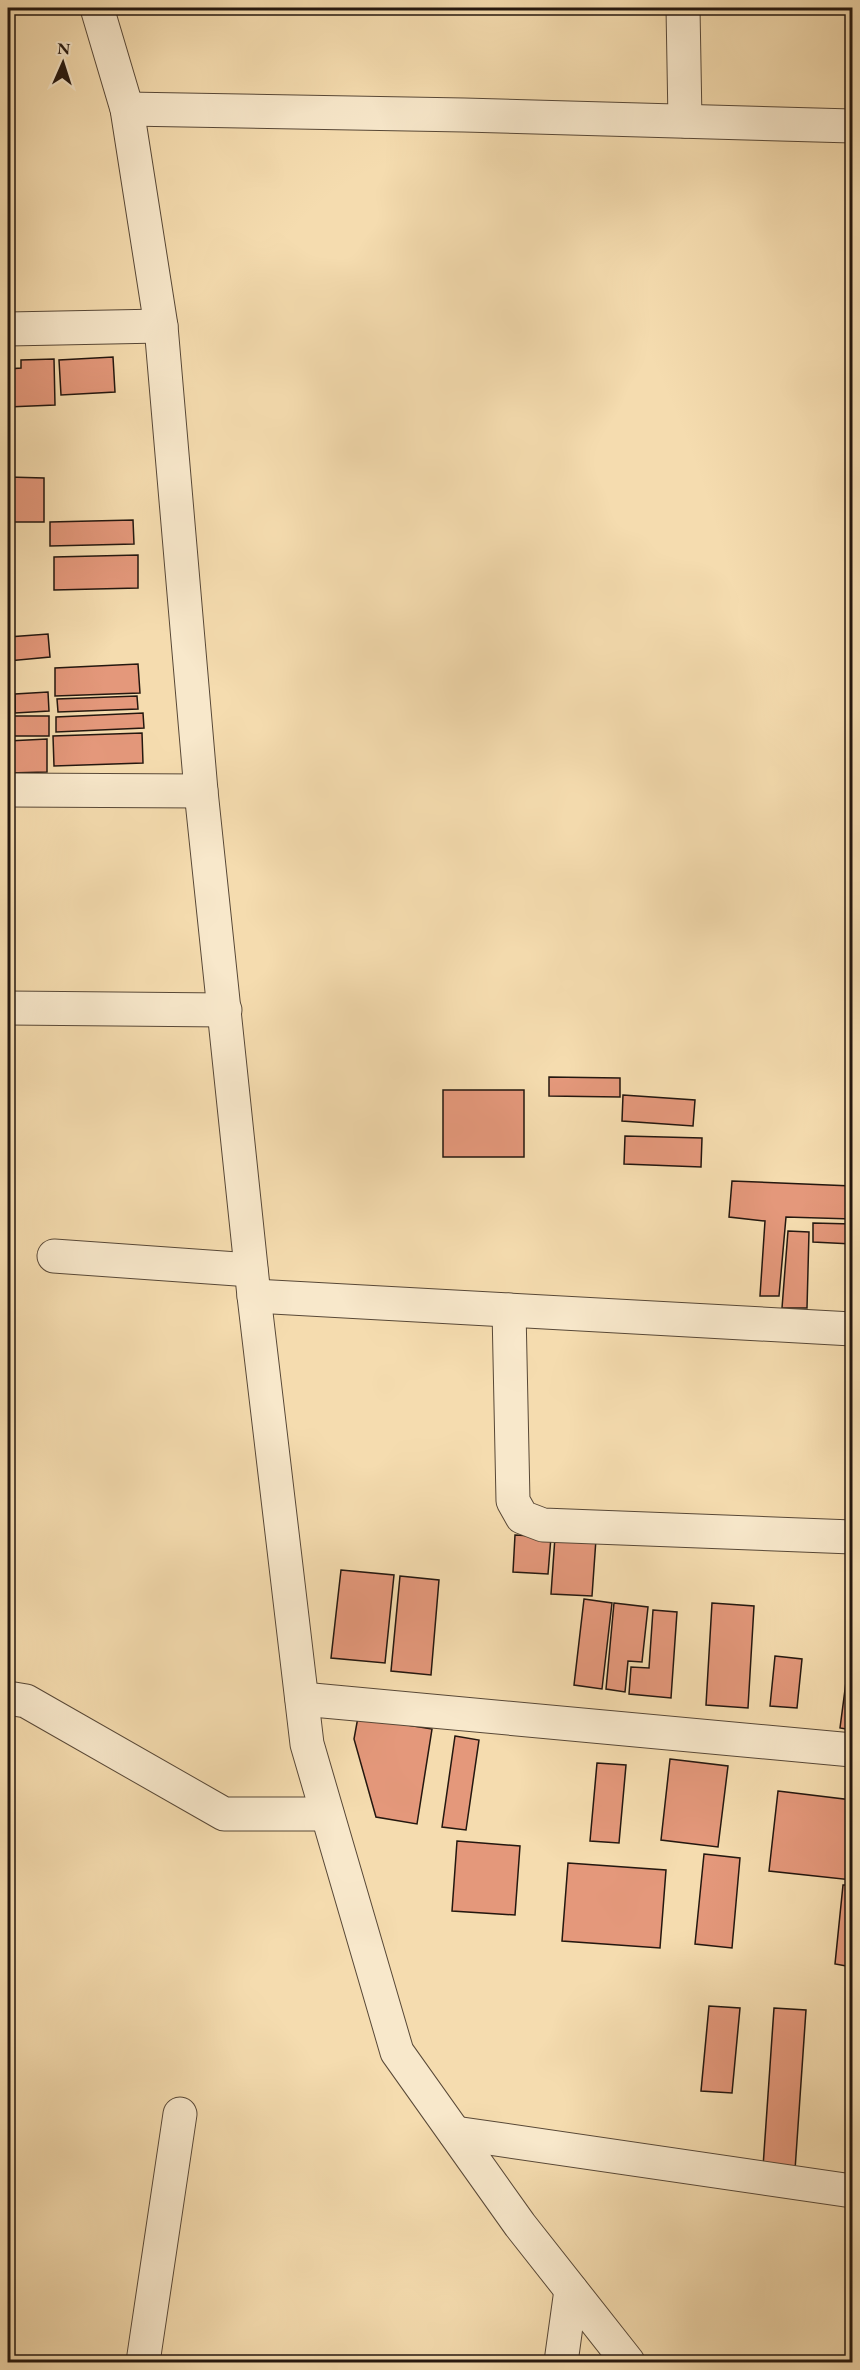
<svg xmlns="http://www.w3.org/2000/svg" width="860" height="2370" font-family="'EB Garamond',serif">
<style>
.building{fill:#e4987b;stroke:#24170f;stroke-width:1.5}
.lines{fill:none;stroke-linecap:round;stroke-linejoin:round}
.minor-casing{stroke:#584837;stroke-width:35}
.minor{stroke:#f8e8cb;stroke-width:33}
</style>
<rect width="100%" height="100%" fill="#f5dcaf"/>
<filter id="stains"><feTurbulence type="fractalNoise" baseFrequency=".00333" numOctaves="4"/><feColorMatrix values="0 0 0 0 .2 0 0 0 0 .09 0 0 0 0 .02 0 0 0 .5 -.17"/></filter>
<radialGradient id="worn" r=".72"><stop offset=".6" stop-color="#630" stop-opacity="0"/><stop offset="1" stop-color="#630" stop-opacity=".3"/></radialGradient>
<g class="building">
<path d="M113,357L115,392L61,395L59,360Z"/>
<path d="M54,359L55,405L8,407V369L21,368V360Z"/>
<path d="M8,477L44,478V522H8Z"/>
<path d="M133,520L134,544L50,546V522Z"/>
<path d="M138,555V588L54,590V557Z"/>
<path d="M48,634L50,657L8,661V637Z"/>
<path d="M138,664L140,693L55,696V668Z"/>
<rect x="8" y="685" width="4" height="27"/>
<path d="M48,692L49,711L15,713V694Z"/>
<path d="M137,696L138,709L58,712L57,699Z"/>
<path d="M143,713L144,728L56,732V717Z"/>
<rect x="8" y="716" width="41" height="20"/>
<path d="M142,733L143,763L54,766L53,736Z"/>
<path d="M47,739V772L8,773V741Z"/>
<rect x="8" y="897" width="6" height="85"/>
<path d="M549,1077L620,1078V1097L549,1096Z"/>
<rect x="443" y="1090" width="81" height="67"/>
<path d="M623,1095L695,1100L693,1126L622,1121Z"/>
<path d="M625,1136L702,1138L701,1167L624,1164Z"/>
<path d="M732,1181L852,1186V1219L786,1217L779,1296H760L765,1221L729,1217Z"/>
<path d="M813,1223L852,1224V1244L813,1242Z"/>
<path d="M788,1231L809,1232L807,1308H782Z"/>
<path d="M515,1535L551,1537L548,1574L513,1572Z"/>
<path d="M555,1537L596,1539L592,1596L551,1594Z"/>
<path d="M341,1570L394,1575L385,1663L331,1658Z"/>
<path d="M400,1576L439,1580L431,1675L391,1671Z"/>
<path d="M584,1599L612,1603L602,1689L574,1685Z"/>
<path d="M614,1603L648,1607L642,1662L628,1661L625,1692L606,1689Z"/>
<path d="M712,1603L754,1606L748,1708L706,1705Z"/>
<path d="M653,1610L677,1612L671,1698L629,1694L631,1667L649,1668Z"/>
<path d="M852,1636V1730L840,1728Z"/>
<path d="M775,1656L802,1659L797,1708L770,1706Z"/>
<path d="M358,1717L432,1729L417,1824L376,1817L354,1739Z"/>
<path d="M455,1736L479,1740L466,1830L442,1827Z"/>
<path d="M670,1759L728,1766L718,1847L661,1840Z"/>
<path d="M597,1763L626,1765L619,1843L590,1841Z"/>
<path d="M778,1791L852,1800V1880L769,1871Z"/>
<path d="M457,1841L520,1846L515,1915L452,1911Z"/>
<path d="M704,1854L740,1858L732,1948L695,1944Z"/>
<path d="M568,1863L666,1870L660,1948L562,1941Z"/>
<path d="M843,1885H852V1967L835,1964Z"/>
<path d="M709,2006L740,2008L732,2093L701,2091Z"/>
<path d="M774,2008L806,2010L795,2170L763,2167Z"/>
<path d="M852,2116V2179L845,2178Z"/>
<rect x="851" y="2274" width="1" height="49"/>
</g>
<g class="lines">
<defs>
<g id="minor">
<path d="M97,8L127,109L161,326L201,791L254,1296L307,1744L397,2052L520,2225L628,2362"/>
<path d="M683,8L685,121"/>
<path d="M127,109L464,115L852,126"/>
<path d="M8,329L161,326"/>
<path d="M8,790L201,791"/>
<path d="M8,1008L225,1010"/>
<path d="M54,1256L251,1270"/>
<path d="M254,1296L852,1329"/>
<path d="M509,1310L513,1501L522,1517L543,1525L852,1537"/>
<path d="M8,1698L26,1701L224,1814H327"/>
<path d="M302,1699L852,1750"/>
<path d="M455,2133L852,2191"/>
<path d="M143,2362L180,2114"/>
<path d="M561,2362L571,2290"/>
</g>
</defs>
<use href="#minor" class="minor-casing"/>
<use href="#minor" class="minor"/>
</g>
<rect width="860" height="2370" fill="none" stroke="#f5dcaf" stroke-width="30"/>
<rect x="9" y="9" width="842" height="2352" fill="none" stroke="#24170f" stroke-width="3"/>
<rect x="15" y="15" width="830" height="2340" fill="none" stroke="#24170f" stroke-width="1.5"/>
<g transform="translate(63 63) rotate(3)" stroke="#f8e8cb" stroke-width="4.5" paint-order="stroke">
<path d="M0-4.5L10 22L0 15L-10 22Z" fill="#24170f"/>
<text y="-9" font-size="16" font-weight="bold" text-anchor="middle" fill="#24170f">N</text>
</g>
<rect width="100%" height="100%" filter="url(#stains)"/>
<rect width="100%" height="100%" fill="url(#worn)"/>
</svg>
